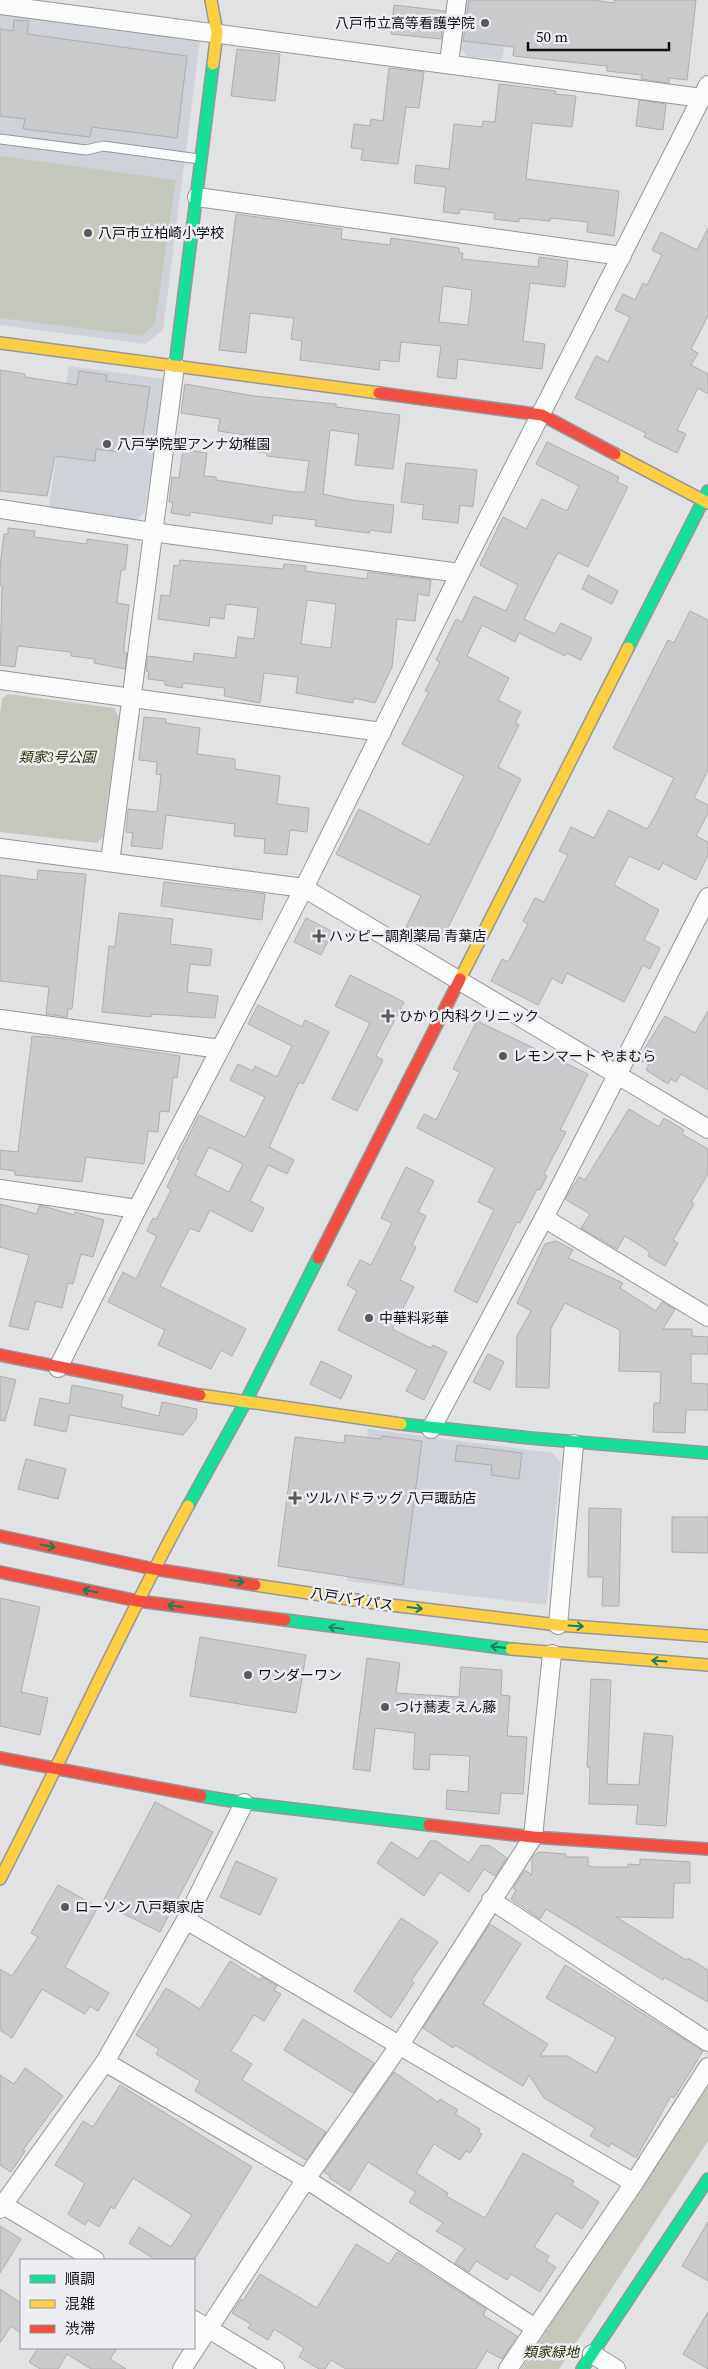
<svg xmlns="http://www.w3.org/2000/svg" width="708" height="2369" font-family="'Source Serif 4','Noto Sans JP',serif">
<style>
.built{fill:#d0d2d9}
.green{fill:#c5c9bd}
.building{fill:#cacbcd;stroke:#adaeb0;fill-rule:evenodd}
.lines{fill:none;stroke-linecap:round;stroke-linejoin:round}
.lane-casing{stroke:#959798;stroke-width:11}
.street-casing{stroke:#959798;stroke-width:20}
.fast-casing{stroke:#959798;stroke-width:14}
.slow-casing{stroke:#959798;stroke-width:14}
.jam-casing{stroke:#959798;stroke-width:14}
.lane{stroke:#fafbfb;stroke-width:9}
.street{stroke:#fafbfb;stroke-width:18}
.fast{stroke:#16e098;stroke-width:11}
.slow{stroke:#ffcf43;stroke-width:11}
.jam{stroke:#f24e42;stroke-width:11}
.oneway{stroke:#13825b}
.poi-dot{fill:#58595b;stroke:#edeef2;stroke-width:2}
.labels{text-anchor:middle;stroke-width:5;stroke-linejoin:round;paint-order:stroke}
.poi-label{font-size:14px;fill:#0f0f11;stroke:#edeef2;text-anchor:start}
.park-label{font-size:14px;font-style:italic;fill:#2a3204;stroke:#edeef2}
.street-label{font-size:14px;fill:#0f0f11;stroke:#edeef2}
</style>
<rect width="100%" height="100%" fill="#e0e2e4"/>
<g class="built">
<path d="M465,0H511L502,60L467,56L459,46Z"/>
<path d="M0,13L200,40L163,330L145,344L0,325Z"/>
<path d="M69,366L164,379L145,512L137,520L49,508Z"/>
<path d="M368,1429L553,1453L561,1463L546,1605L347,1581Z"/>
</g>
<g class="green">
<path d="M0,156L176,180L155,323L142,336L0,318Z"/>
<path d="M8,694L114,708L119,718L103,837L97,843L0,832V714L2,699Z"/>
<path d="M708,2085V2141L559,2369H521Z"/>
</g>
<g class="building">
<path d="M469,0H592L614,3V0H696L687,80L669,78V83L641,79L642,75L607,71V66L513,56L514,47L463,41Z"/>
<path d="M394,5L445,11L441,39L391,34Z"/>
<path d="M14,20L29,21L27,34L187,56L177,138L92,127L90,137L23,129L25,119L0,116V29L13,31Z"/>
<path d="M237,49L280,54L275,101L231,96Z"/>
<path d="M389,68L424,72L419,108L406,107L398,164L361,160L363,149L351,148L354,124L370,126L371,119L383,121Z"/>
<path d="M499,84L556,91L555,94L576,96L572,127L532,123L526,179L619,191L614,236L587,232L588,222L551,218L550,221L519,218V222L494,219L495,213L460,209L459,214L443,212L446,187L414,183L416,165L449,169L454,124L482,127L483,121L495,122Z"/>
<path d="M639,100L666,104L663,130L636,126Z"/>
<path d="M236,214L342,229L341,239L390,245L391,238L459,248V253H463L462,259L538,267L539,257L568,261L565,287L530,283L523,341L545,344L542,369L458,359L456,379L437,377L441,346L401,342L399,362L380,360L379,370L300,360L302,341L291,339L294,318L250,313L246,353L219,350ZM443,286L472,290L468,325L439,322Z"/>
<path d="M708,228V316L691,349L698,353L691,365L708,374V394L698,388L677,430L686,434L677,453L644,437L646,433L575,398L596,356L608,362L630,317L615,310L623,294L635,300L643,283L647,285L662,255L652,250L661,232L697,250Z"/>
<path d="M0,370L25,374V377L77,385L79,371L107,375L106,381L150,387L142,440L122,437L120,452L96,449L95,461L55,456L47,496L0,491Z"/>
<path d="M185,384L254,396L336,404V407L400,415L393,469L355,465L359,434L330,430L323,494L351,500L394,505L391,533L370,530L369,533L315,526L316,520L273,515L272,524L190,512V516L171,513L173,502H169L172,477L179,478L183,449L207,453L204,476L216,477V480L294,492H305L309,461L267,456V453L257,452L259,437L218,431L220,419L181,413Z"/>
<path d="M547,442L619,477L617,482L628,487L588,567L559,553L557,554L524,619L555,634L561,623L592,638L581,660L567,653L565,656L519,633L515,642L482,625L467,656L509,678L498,700L521,712L515,723L519,725L498,767L521,779L440,944L406,927L421,896L336,854L359,809L429,845L464,776L402,744L429,692L425,691L440,662L436,660L456,619L462,622L474,596L506,611L518,585L480,565L503,517L526,529L542,499L567,511L579,486L536,464Z"/>
<path d="M406,463L477,470L473,507L460,505L458,523L422,519L424,505L401,502Z"/>
<path d="M8,528L35,531L34,537L87,544V539L128,545L125,570H121L117,603L129,605L124,646V653H127L125,669L94,663L95,659L71,656V652L18,646L15,667L0,665L2,586L0,585V567L4,534H8Z"/>
<path d="M180,560L283,569L284,564L306,566L305,571L367,579L368,572L431,580L429,596L418,594L415,621L397,619L392,667L375,703L354,698L353,703L296,693L298,677L264,673L260,703L224,696L225,688L183,683L182,688L165,685V681L148,679L149,672L146,671L148,656L193,662L194,653L235,658L238,637L254,639L258,608L226,604L224,619L210,617L209,626L158,619L161,595L170,596L174,565L179,566ZM307,600L336,604L331,648L301,644Z"/>
<path d="M588,575L618,591L612,604L582,589Z"/>
<path d="M690,611L708,620V770L694,798L708,805V813L696,836L708,842V855L696,880L663,863L659,870L629,856L614,885L659,910L644,940L660,948L650,969L643,965L624,1002L567,973L562,984L552,978L538,1005L491,981L502,959L508,962L528,924L523,921L535,898L544,902L568,855L559,851L571,827L594,838L609,810L647,829L655,816L674,778L613,748L668,640L674,643Z"/>
<path d="M144,717L166,719V723L200,728L197,754L235,759V769L280,776L277,804L309,808L307,832L290,830L287,855L264,853L265,839L234,836L235,824L166,815L162,849L131,846L133,833L126,832L128,809L157,812L161,775L156,774L157,762L139,760Z"/>
<path d="M38,870L86,874L72,1009H68L67,1017L46,1014L49,987L0,981V875L37,880Z"/>
<path d="M164,882L265,894L262,920L161,906Z"/>
<path d="M119,913L173,919L170,944L212,949L210,966L190,964L187,992L218,996L215,1018L151,1014V1017L102,1012L109,946L115,947Z"/>
<path d="M306,918L333,932L321,955L294,942Z"/>
<path d="M350,975L404,1002L376,1056L383,1060L357,1111L332,1099L370,1023L335,1006Z"/>
<path d="M258,1005L302,1027L305,1020L329,1032L303,1084L299,1082L269,1147L294,1160L287,1174L268,1165L250,1201L264,1208L252,1232L210,1210L199,1232L190,1228L160,1286L246,1329L232,1356L221,1350L211,1369L158,1345L165,1330L108,1302L123,1272L136,1279L157,1236L147,1231L153,1218L156,1220L171,1190L167,1187L180,1160L177,1159L199,1115L245,1137L265,1097L230,1080L238,1064L253,1071L255,1066L277,1077L292,1046L248,1024ZM209,1147L243,1164L229,1192L195,1175Z"/>
<path d="M708,1011V1090L681,1074L676,1082L671,1079L668,1084L646,1070L649,1065L638,1059L665,1016L695,1033Z"/>
<path d="M477,1021L588,1074L560,1130L566,1132L544,1174L547,1176L540,1190L537,1189L520,1223L517,1222L477,1303L454,1291L494,1210L478,1202L495,1168L417,1128L424,1114L436,1120L460,1072L453,1069Z"/>
<path d="M32,1036L65,1039L180,1056L177,1078L173,1077L169,1112L160,1111L158,1132L148,1131L144,1164L86,1157L82,1182L15,1175V1171L0,1169V1150L18,1152Z"/>
<path d="M629,1109L659,1127L664,1118L684,1130L682,1134L708,1149V1174L691,1202L694,1204L673,1240L678,1243L665,1266L648,1256L650,1252L625,1236L617,1249L581,1228L590,1214L565,1199L579,1177L585,1180Z"/>
<path d="M406,1167L434,1181L418,1212L426,1216L412,1245L416,1247L400,1280L414,1287L392,1329L431,1348L433,1345L447,1352L424,1400L406,1391L417,1370L338,1330L357,1291L347,1285L360,1260L371,1265L392,1223L381,1218Z"/>
<path d="M0,1204L37,1214L39,1205L74,1215L75,1212L104,1220L93,1257L81,1254L73,1284L68,1283L62,1308L36,1301L28,1330L9,1326L29,1255L0,1247Z"/>
<path d="M556,1241L573,1250L568,1258L623,1283L620,1288L656,1311L662,1302L675,1309L663,1329H692V1336L708,1337V1354H691V1383L708,1384V1410H686L685,1433L653,1432L654,1403H660L661,1372L619,1371L620,1330L565,1303L551,1328L549,1388L516,1387L517,1336L531,1311L517,1303L545,1244Z"/>
<path d="M488,1354L504,1362L490,1390L473,1382Z"/>
<path d="M321,1361L352,1376L341,1399L310,1384Z"/>
<path d="M0,1376L16,1380L5,1421L0,1420Z"/>
<path d="M72,1385L123,1395L121,1407L159,1416L162,1402L197,1409L196,1419L183,1435L70,1415L66,1432L34,1425L40,1398L69,1404Z"/>
<path d="M345,1435L381,1439L382,1436L422,1441L403,1585L278,1566L295,1437L344,1443Z"/>
<path d="M457,1445L522,1453L519,1479L491,1475L492,1465L455,1461Z"/>
<path d="M26,1459L66,1469L58,1499L18,1489Z"/>
<path d="M589,1508L621,1509L619,1606H602L603,1577H588Z"/>
<path d="M672,1517H708V1553L672,1552Z"/>
<path d="M0,1598L40,1607L21,1692L48,1698L40,1735L0,1726Z"/>
<path d="M200,1637L306,1655L296,1713L190,1696Z"/>
<path d="M367,1658L400,1663L396,1693L459,1697L461,1667L502,1670L501,1695L510,1696L507,1736L527,1737L523,1794L501,1793L499,1814L446,1809L447,1790L468,1792L470,1756L430,1754L429,1770L413,1769L415,1733L375,1728L370,1771L353,1769Z"/>
<path d="M591,1679L611,1680L607,1784L639,1785L644,1733L673,1736L666,1826L636,1824L638,1805L589,1804L590,1767H587Z"/>
<path d="M155,1802L213,1832L160,1932L102,1903Z"/>
<path d="M430,1841H436L469,1863L481,1845L490,1846L507,1858L495,1876L484,1869L469,1892L440,1872L424,1896L377,1863L391,1842L418,1859Z"/>
<path d="M539,1852L566,1854V1857H588V1866L594,1867H628V1864L640,1865V1859L690,1862V1883H674L673,1918L616,1917L686,1960L688,1958L708,1970V2002L664,1977L663,1980L546,1909L540,1919L511,1899L516,1890L513,1888L525,1870L532,1875V1857Z"/>
<path d="M236,1861L277,1879L260,1915L220,1897Z"/>
<path d="M58,1885L98,1907L65,1967L109,1993L98,2011L90,2006L85,2014L42,1989L12,2038L0,2030V1969L12,1976L38,1937L31,1933Z"/>
<path d="M401,1918L438,1942L411,1981L414,1983L391,2018L354,1991Z"/>
<path d="M490,1924L521,1944L483,2004L548,2044L540,2056H567L596,2073L616,2038L546,1998L565,1965L703,2051L674,2098L671,2096L636,2158L611,2143L609,2147L590,2136L595,2128L544,2098L529,2075L523,2086L455,2045L453,2048L423,2028Z"/>
<path d="M230,1961L260,1980L262,1977L277,1986L274,1990L281,1994L264,2021L254,2015L231,2051L252,2064L242,2080L326,2132L306,2160L195,2091L200,2081L156,2054L159,2049L136,2035L166,1988L200,2009Z"/>
<path d="M303,2019L374,2063L353,2093L284,2050Z"/>
<path d="M25,2068L63,2096L23,2150L25,2151L11,2172L0,2165V2075L14,2084Z"/>
<path d="M394,2072L438,2102L440,2099L458,2110L455,2114L480,2129L478,2132L482,2134L470,2153L466,2151L460,2160L434,2144L416,2173L448,2193L446,2196L485,2218L523,2153L574,2181L572,2185L599,2202L582,2229L556,2213L534,2247L549,2256L546,2261L556,2267L540,2292L511,2274L507,2280L476,2261L469,2272L455,2263L465,2248L436,2231L443,2223L409,2202L416,2192L368,2162L350,2191L329,2178L330,2176L324,2172Z"/>
<path d="M120,2085L252,2167L194,2260H156L129,2243L139,2227L171,2247L192,2215L133,2178L114,2209L111,2207L99,2227L88,2220L85,2225L68,2214L85,2183L55,2165L83,2121L93,2127Z"/>
<path d="M708,2222V2281L682,2266Z"/>
<path d="M0,2226L21,2239L0,2273Z"/>
<path d="M356,2244L389,2264L397,2252L486,2309L483,2315L517,2336L502,2359L487,2351L476,2369H346L331,2360L325,2369H319L299,2357L304,2348L274,2329L268,2340L248,2328L251,2324L232,2313L241,2299L243,2301L260,2274L317,2308Z"/>
<path d="M0,2289L21,2303V2333L11,2326L0,2343Z"/>
<path d="M708,2312V2369L683,2354Z"/>
<path d="M38,2348H117L110,2359L126,2369H91L67,2354L58,2369H40L29,2362Z"/>
</g>
<g class="lines">
<defs>
<path id="lane" d="M0,139L86,150L103,146L199,159"/>
<g id="street">
<path d="M0,5L702,98"/>
<path d="M449,63L457,0"/>
<path d="M197,197L622,256"/>
<path d="M0,509L152,532L460,573"/>
<path d="M0,680L382,732"/>
<path d="M0,848L304,888L708,1129"/>
<path d="M110,862L175,366"/>
<path d="M0,1019L220,1049"/>
<path d="M0,1189L137,1209"/>
<path d="M544,1218L708,1317"/>
<path d="M58,1368L137,1209L304,888L460,573L708,85"/>
<path d="M431,1429L544,1218L708,897"/>
<path d="M558,1625L574,1444"/>
<path d="M491,1900L708,2042"/>
<path d="M186,1920L634,2183"/>
<path d="M105,2062L306,2179L535,2328"/>
<path d="M0,2203L95,2260"/>
<path d="M0,2209L105,2062L186,1920L244,1803"/>
<path d="M194,2320L275,2369"/>
<path d="M592,2354L616,2369"/>
<path d="M182,2369L306,2179L399,2046L533,1837L552,1654"/>
<path d="M508,2369L634,2183L708,2067"/>
</g>
<g id="fast">
<path d="M175,366L213,64"/>
<path d="M628,648L708,491"/>
<path d="M401,1424L530,1438L708,1453"/>
<path d="M188,1506L245,1403L318,1258"/>
<path d="M285,1620L511,1649"/>
<path d="M201,1796L244,1803L429,1825"/>
<path d="M582,2369L708,2179"/>
</g>
<g id="slow">
<path d="M211,0L217,33L213,64"/>
<path d="M0,343L379,393"/>
<path d="M615,454L708,503"/>
<path d="M460,979L628,648"/>
<path d="M200,1395L401,1424"/>
<path d="M255,1585L382,1604L558,1625L708,1636"/>
<path d="M511,1649L708,1665"/>
<path d="M0,1879C64,1756 121,1628 188,1506"/>
</g>
<g id="jam">
<path d="M379,393L542,415L615,454"/>
<path d="M318,1258L460,979"/>
<path d="M0,1355L200,1395"/>
<path d="M0,1536L154,1569L255,1585"/>
<path d="M0,1572L138,1601L285,1620"/>
<path d="M0,1758L201,1796"/>
<path d="M429,1825L533,1837L708,1849"/>
</g>
</defs>
<use href="#lane" class="lane-casing"/>
<use href="#street" class="street-casing"/>
<use href="#fast" class="fast-casing"/>
<use href="#slow" class="slow-casing"/>
<use href="#jam" class="jam-casing"/>
<use href="#lane" class="lane"/>
<use href="#street" class="street"/>
<use href="#fast" class="fast"/>
<use href="#slow" class="slow"/>
<use href="#jam" class="jam"/>
</g>
<defs><path id="oneway-shaft" d="M-6 0H5M1.5-3L5.5 0L1.5 3" fill="none" stroke-width="1.6" stroke-linecap="round" stroke-linejoin="round" transform="scale(1.25)"/></defs>
<g class="oneway">
<use href="#oneway-shaft" transform="translate(48 1546) rotate(12)"/>
<use href="#oneway-shaft" transform="translate(237 1581) rotate(9)"/>
<use href="#oneway-shaft" transform="translate(90 1591) rotate(-168)"/>
<use href="#oneway-shaft" transform="translate(175 1606) rotate(-172)"/>
<use href="#oneway-shaft" transform="translate(415 1608) rotate(7)"/>
<use href="#oneway-shaft" transform="translate(576 1626) rotate(4)"/>
<use href="#oneway-shaft" transform="translate(336 1628) rotate(-172)"/>
<use href="#oneway-shaft" transform="translate(498 1647) rotate(-173)"/>
<use href="#oneway-shaft" transform="translate(659 1661) rotate(-176)"/>
</g>
<g class="poi-dot">
<circle cx="485" cy="23" r="5"/>
<circle cx="88" cy="233" r="5"/>
<circle cx="107" cy="444" r="5"/>
<path d="M316.5 928.5h5v5h5v5h-5v5h-5v-5h-5v-5h5z"/>
<path d="M385.5 1008.5h5v5h5v5h-5v5h-5v-5h-5v-5h5z"/>
<circle cx="503" cy="1056" r="5"/>
<circle cx="369" cy="1318" r="5"/>
<path d="M292.5 1490.5h5v5h5v5h-5v5h-5v-5h-5v-5h5z"/>
<circle cx="248" cy="1675" r="5"/>
<circle cx="385" cy="1707" r="5"/>
<circle cx="65" cy="1907" r="5"/>
</g>
<g class="labels">
<g class="poi-label">
<text x="475" y="28" text-anchor="end">八戸市立高等看護学院</text>
<text x="98" y="238">八戸市立柏崎小学校</text>
<text x="117" y="449">八戸学院聖アンナ幼稚園</text>
<text x="329" y="941">ハッピー調剤薬局 青葉店</text>
<text x="399" y="1021">ひかり内科クリニック</text>
<text x="513" y="1061">レモンマート やまむら</text>
<text x="379" y="1323">中華料彩華</text>
<text x="305" y="1503">ツルハドラッグ 八戸諏訪店</text>
<text x="258" y="1680">ワンダーワン</text>
<text x="395" y="1712">つけ蕎麦 えん藤</text>
<text x="75" y="1912">ローソン 八戸類家店</text>
</g>
<g class="park-label">
<text x="57" y="762">類家3号公園</text>
<text x="551" y="2357">類家緑地</text>
</g>
<g class="street-label">
<text transform="translate(352 1599) rotate(9)" y="5">八戸バイパス</text>
</g>
</g>
<rect x="20" y="2259" width="175" height="90" fill="#edeef2" stroke="#949598"/>
<rect x="30" y="2275" width="25" height="8" fill="#16e098" stroke="#949598"/>
<text x="65" y="2284" font-size="15" fill="#0f0f11">順調</text>
<rect x="30" y="2300" width="25" height="8" fill="#ffcf43" stroke="#949598"/>
<text x="65" y="2309" font-size="15" fill="#0f0f11">混雑</text>
<rect x="30" y="2325" width="25" height="8" fill="#f24e42" stroke="#949598"/>
<text x="65" y="2334" font-size="15" fill="#0f0f11">渋滞</text>
<path d="M528 42v8h141v-8" fill="none" stroke="#0f0f11" stroke-width="2.5"/>
<text x="536" y="42" font-size="15" fill="#0f0f11" stroke="#edeef2" stroke-width="4" paint-order="stroke">50 m</text>
</svg>
